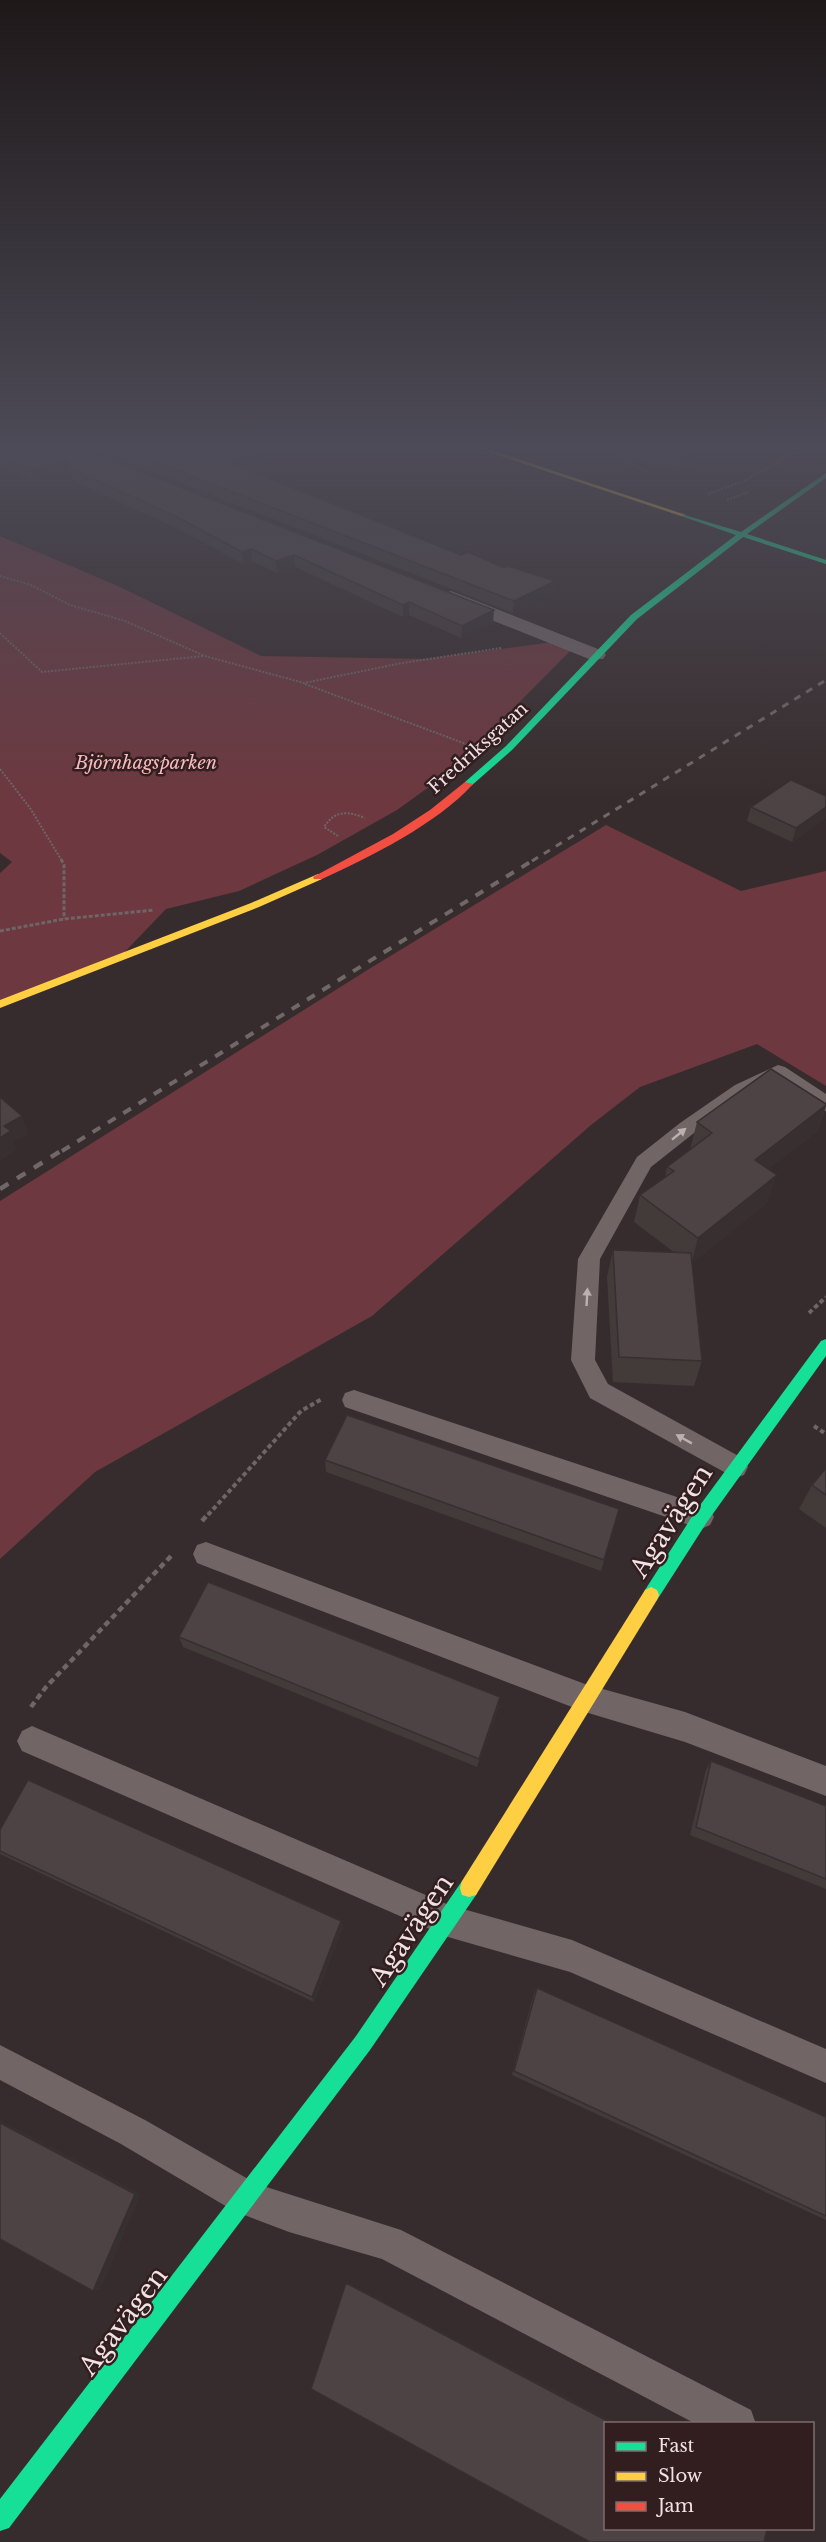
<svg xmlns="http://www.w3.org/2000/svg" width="826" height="2542" font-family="'Libre Baskerville',serif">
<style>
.green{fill:#6d383f}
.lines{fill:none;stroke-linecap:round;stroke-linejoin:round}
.path-far3{stroke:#6f6566;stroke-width:2;stroke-dasharray:2 1.5;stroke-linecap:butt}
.path-far2{stroke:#6f6566;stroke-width:3;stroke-dasharray:4 2;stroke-linecap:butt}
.path-far1{stroke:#6f6566;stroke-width:4;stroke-dasharray:4.5 3;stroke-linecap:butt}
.path{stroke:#6f6566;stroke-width:4.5;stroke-dasharray:6 4;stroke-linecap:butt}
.lane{fill:#716566;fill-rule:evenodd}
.street{fill:#716566;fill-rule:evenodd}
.fast{fill:#16e098;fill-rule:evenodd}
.slow{fill:#ffcf43;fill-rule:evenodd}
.jam{fill:#f24e42;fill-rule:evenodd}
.rail-far2{stroke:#706767;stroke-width:3;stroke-dasharray:7 7;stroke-linecap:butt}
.rail-far1{stroke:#706767;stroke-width:4;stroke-dasharray:9 9;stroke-linecap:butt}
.rail{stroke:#706767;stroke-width:4.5;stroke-dasharray:10 10;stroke-linecap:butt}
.wall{fill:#433a3a}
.shaded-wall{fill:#372f30}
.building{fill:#4e4344;stroke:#372f30;stroke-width:1.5}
.oneway{fill:#beb0b1}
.labels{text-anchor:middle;stroke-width:5;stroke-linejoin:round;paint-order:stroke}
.far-street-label{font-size:18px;fill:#f1e2e3;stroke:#321d1f}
.far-park-label{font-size:18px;font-style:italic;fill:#f9babf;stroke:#321d1f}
.near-street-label{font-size:26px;fill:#f1e2e3;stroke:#321d1f}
</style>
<rect width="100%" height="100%" fill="#372c2d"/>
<g class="green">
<path d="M0,536L118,586L261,656L427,659L561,641L575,646L475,747L440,779L397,810L317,855L239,891L166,909L119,958L0,1004V873L12,862L0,853Z"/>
<path d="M606,825L741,891L826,871V1086L757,1044L640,1087L591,1125L372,1316L95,1472L0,1559V1201L369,969Z"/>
</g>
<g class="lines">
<g class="path-far3">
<path d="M427,445L441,450"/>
<path d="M631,445L616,453L622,460L647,472"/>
<path d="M708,494L744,481L804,448L805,445"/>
<path d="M727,500L748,492"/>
<path d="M0,576L31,585L70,605L125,621L205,656L304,683L402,663L501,648"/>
<path d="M0,633L42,672L204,656"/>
<path d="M305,684L466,744"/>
<path d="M0,769L30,808L62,861"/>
<path d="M338,836L324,827C335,810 348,811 365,818"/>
</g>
<g class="path-far2">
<path d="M61,859L64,865V919"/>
<path d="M0,931L64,919L154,910"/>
</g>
<g class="path-far1">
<path d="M809,1313L826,1297"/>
<path d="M814,1426L826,1434"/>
<path d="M208,1515L301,1411L322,1399"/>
</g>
<g class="path">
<path d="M202,1521L209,1513"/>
<path d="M31,1707L46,1687L173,1554"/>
</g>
<g class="lane">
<path d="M778,1065L785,1067L826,1094V1111L819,1109L777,1081L749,1095L694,1133L651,1167L600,1259L595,1360L608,1384L744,1459L748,1467L744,1475L735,1478L590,1398L571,1360L578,1259L637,1157L680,1123L735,1085Z"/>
<path d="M354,1390L701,1505L710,1509L714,1517L710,1525L701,1529L345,1407L342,1400L345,1393Z"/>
<path d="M206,1542L585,1684L685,1712L826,1766V1796L685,1742L585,1712L197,1563L193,1554L197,1545Z"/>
<path d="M32,1726L449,1905L572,1940L826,2049V2083L570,1972L448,1937L22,1751L17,1741L22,1731Z"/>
<path d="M0,2045L145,2120L257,2184L401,2230L751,2410L756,2424H696L382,2259L289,2232L234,2211L121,2144L0,2080Z"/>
</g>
<path class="street" d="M451,591L603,651L606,655L603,659H589L444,601L442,597L444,593Z"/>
<g class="fast">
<path d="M826,473V478L747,534L826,560V564L743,537L637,619L512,750L471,786H465V782L506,746L631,615L736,535L681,516V514L741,532Z"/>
<path d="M826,1339V1356L707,1522L657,1600L651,1603L645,1600L643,1595L645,1590L695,1512L821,1341Z"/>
<path d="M469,1879L476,1881L478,1888L476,1895L370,2050L9,2528L0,2531V2499L356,2036L462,1881Z"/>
</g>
<g class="slow">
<path d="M467,445H476L686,515L681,516Z"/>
<path d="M318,874L322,875V879L259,907L0,1008V1000L251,903Z"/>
<path d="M651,1587L657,1590L659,1595L657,1600L476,1895L469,1897L462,1895L460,1888L462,1881L645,1590Z"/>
</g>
<path class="jam" d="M465,782L473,784C437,824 370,857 322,879H314L313,877L393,834L430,810Z"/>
<path class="rail-far2" d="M532,861L826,680"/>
<path class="rail-far1" d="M62,1151L535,859"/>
<path class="rail" d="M0,1189L64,1149"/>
</g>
<g class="wall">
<path d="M0,445H72L493,623L461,638L409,615L403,617L295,567L277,573L252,561L243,564L178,529L74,481L69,471L34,481L19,474L0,479Z"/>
<path d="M84,445H311L244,469L461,555L555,581L554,593L513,613Z"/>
<path d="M622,445H729L680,472L620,455Z"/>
<path d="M826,796V818L792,842L747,821L751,807Z"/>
<path d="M826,1104V1107L817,1132L768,1169V1202L692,1263L702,1361L694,1386L613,1382L607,1277L613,1250L675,1253L634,1222L640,1195L665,1177L667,1167L690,1150L697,1122Z"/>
<path d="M325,1460L619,1509L601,1571L326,1472Z"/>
<path d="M826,1468V1528L799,1509L812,1485Z"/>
<path d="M179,1637L499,1706L477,1767L183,1647Z"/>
<path d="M711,1761L826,1806V1889L690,1835L706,1770Z"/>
<path d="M0,1830L343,1927L314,2002L0,1854Z"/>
<path d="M537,1988L826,2117V2220L512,2075L534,1993Z"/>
</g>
<g class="shaded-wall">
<path d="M278,445H311L229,474L228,462Z"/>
<path d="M702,445H729L680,472L683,456Z"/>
<path d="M67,459L69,471L34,481L32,470Z"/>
<path d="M17,462L19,474L0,479V467Z"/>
<path d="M251,549L252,561L243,564L242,552Z"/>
<path d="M294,555L295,567L277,573L276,561Z"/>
<path d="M555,581L554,593L513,613L514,601Z"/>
<path d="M409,602V615L403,617V605Z"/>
<path d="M494,610L493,623L461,638L462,626Z"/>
<path d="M826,807V818L792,842L796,828Z"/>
<path d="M826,1105L817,1132L746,1187L755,1160Z"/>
<path d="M22,1116L28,1134L14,1142L17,1150L0,1160V1138L4,1126Z"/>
<path d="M777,1175L768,1202L691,1265L698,1238Z"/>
<path d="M500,1697L499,1706L477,1767L479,1759Z"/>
<path d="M341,1921L343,1927L314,2002L312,1997Z"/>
<path d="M0,2120L141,2194L101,2289L93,2291L0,2123Z"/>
<path d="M347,2282L618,2424H613L346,2283Z"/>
</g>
<g class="building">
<path d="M0,445H72L494,610L462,626L409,602L403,605L294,555L276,561L251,549L242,552L177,517L71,469L67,459L32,470L17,462L0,467Z"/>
<path d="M111,445H278L228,462L461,555L468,552L504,568L508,566L555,581L514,601Z"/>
<path d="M643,445H702L683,456Z"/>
<path d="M791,780L826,796V807L796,828L751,807Z"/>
<path d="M771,1069L826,1104V1105L755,1160L777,1175L698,1238L640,1195L674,1171L667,1167L712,1133L697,1122Z"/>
<path d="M0,1097L22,1116L4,1126L11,1131L0,1138Z"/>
<path d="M613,1250L691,1253L702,1361L619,1357Z"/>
<path d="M347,1415L619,1509L604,1560L325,1460Z"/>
<path d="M826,1468V1495L812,1485Z"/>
<path d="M208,1582L500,1697L479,1759L179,1637Z"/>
<path d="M711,1761L826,1806V1879L696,1827Z"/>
<path d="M28,1780L341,1921L312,1997L0,1851V1830Z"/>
<path d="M537,1988L826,2117V2216L514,2071Z"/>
<path d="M0,2123L135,2194L93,2291L0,2239Z"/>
<path d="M346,2283L613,2424H606V2529H767L764,2542H590L311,2389Z"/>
</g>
<defs><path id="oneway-solid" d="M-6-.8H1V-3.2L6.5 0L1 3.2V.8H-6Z" transform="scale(1.5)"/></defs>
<g class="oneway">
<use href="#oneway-solid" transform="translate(679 1134) rotate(-39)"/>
<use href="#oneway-solid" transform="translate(587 1297) rotate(-87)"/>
<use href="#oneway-solid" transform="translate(684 1439) rotate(-151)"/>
</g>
<linearGradient id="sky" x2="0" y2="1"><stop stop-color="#1e1819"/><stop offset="0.56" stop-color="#4d4b57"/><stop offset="1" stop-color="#4d4b57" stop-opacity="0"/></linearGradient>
<rect width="826" height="801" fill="url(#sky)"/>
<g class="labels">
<g class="far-street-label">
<text transform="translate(478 748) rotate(-42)" y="6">Fredriksgatan</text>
</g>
<g class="far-park-label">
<text x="146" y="769">Björnhagsparken</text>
</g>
<g class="near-street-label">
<text transform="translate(671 1521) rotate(-57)" y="9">Agavägen</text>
<text transform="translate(411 1930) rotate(-56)" y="9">Agavägen</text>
<text transform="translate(123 2321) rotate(-53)" y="9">Agavägen</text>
</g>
</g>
<rect x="604" y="2422" width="210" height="108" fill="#321d1f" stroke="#7e6c6d" stroke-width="1.5"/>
<rect x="616" y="2442" width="30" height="9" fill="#16e098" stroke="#7e6c6d" stroke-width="1.5"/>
<text x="658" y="2452" font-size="18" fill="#f1e2e3">Fast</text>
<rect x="616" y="2472" width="30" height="9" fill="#ffcf43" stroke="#7e6c6d" stroke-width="1.5"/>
<text x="658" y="2482" font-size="18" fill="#f1e2e3">Slow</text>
<rect x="616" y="2502" width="30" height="9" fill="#f24e42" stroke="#7e6c6d" stroke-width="1.5"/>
<text x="658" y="2512" font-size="18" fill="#f1e2e3">Jam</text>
</svg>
